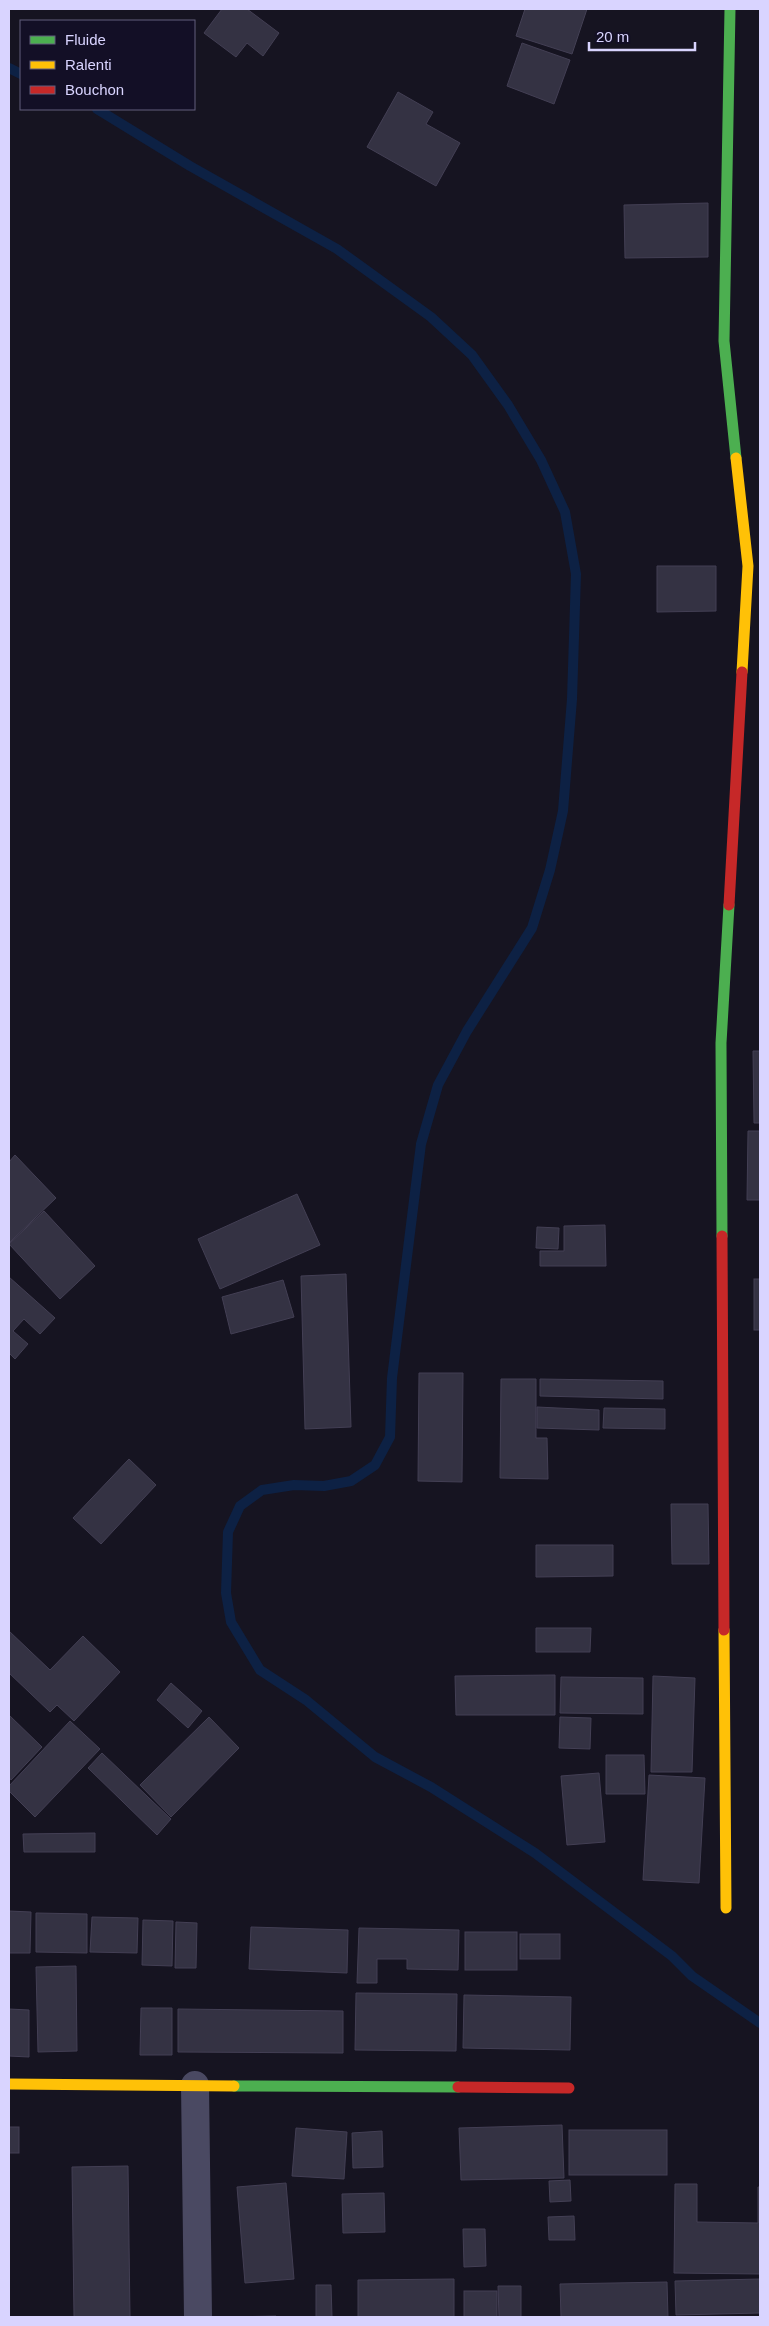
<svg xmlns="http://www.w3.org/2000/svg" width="769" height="2326" font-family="Arial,sans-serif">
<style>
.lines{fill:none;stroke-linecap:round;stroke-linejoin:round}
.stream{stroke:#0d2144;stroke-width:10}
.building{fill:#343243;stroke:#433f54}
.street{stroke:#4a4962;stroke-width:28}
.fast{stroke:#4caf50;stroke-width:11}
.slow{stroke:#ffc107;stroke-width:11}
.jam{stroke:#c62828;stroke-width:11}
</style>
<rect width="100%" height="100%" fill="#161421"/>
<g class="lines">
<g class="stream">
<path d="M9,68L21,74"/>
<path d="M97,109L190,166L337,249L431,317L472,355L508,405L541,460L565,512L576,574L572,699L563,811L550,870L532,928L467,1031L438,1085L421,1144L392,1378L390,1437L375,1465L351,1481L324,1486L294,1485L262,1490L240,1506L228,1532L226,1593L231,1622L260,1670L306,1700L375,1757L431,1787L535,1853L672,1956L692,1976L760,2023"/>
</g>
</g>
<g class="building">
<path d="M222,9H247L279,33L263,56L247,43L236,57L204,33Z"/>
<path d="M525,9H587L572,54L516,36Z"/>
<path d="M522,43L570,60L554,104L507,86Z"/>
<path d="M398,92L433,112L426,124L460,143L436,186L367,147Z"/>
<path d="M708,203V257L625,258L624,205Z"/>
<path d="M657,566H716V611L657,612Z"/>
<path d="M753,1051H760V1123H754Z"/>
<path d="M748,1131H760V1200H747Z"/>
<path d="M15,1155L56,1198L9,1243V1162Z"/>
<path d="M297,1194L320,1245L220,1289L198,1239Z"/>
<path d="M44,1211L95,1266L60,1299L9,1244Z"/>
<path d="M605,1225L606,1266H540V1251H564V1226Z"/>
<path d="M537,1227L559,1228L558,1249L536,1248Z"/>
<path d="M346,1274L351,1427L305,1429L301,1276Z"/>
<path d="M9,1277L55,1318L40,1334L24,1319L13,1331L28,1344L15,1359L9,1353Z"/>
<rect x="754" y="1279" width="6" height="51"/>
<path d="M283,1280L294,1317L231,1334L222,1297Z"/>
<path d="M419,1373H463L462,1482L418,1481Z"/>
<path d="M501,1379H536V1438H547L548,1479L500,1478Z"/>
<path d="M540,1379L663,1381V1399L540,1396Z"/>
<path d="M537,1407L599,1410V1430L537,1428Z"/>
<path d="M604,1408L665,1409V1429L603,1428Z"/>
<path d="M129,1459L156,1485L101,1544L73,1518Z"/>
<path d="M671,1504H708L709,1564H672Z"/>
<path d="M536,1545H613V1576L536,1577Z"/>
<path d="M536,1628H591L590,1652H536Z"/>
<path d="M9,1631L50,1670L83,1636L120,1672L74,1721L57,1705L50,1712L9,1673Z"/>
<path d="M555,1675V1715H456L455,1676Z"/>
<path d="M653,1676L695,1678L692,1772H651Z"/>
<path d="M561,1677L643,1678V1714L560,1713Z"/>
<path d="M171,1683L202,1711L188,1728L157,1700Z"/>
<path d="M9,1715L42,1747L11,1780L9,1777Z"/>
<path d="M209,1717L239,1748L171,1817L140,1785Z"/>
<path d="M560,1717L591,1718L590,1749L559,1748Z"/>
<path d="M70,1721L100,1749L35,1817L9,1791V1786Z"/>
<path d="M102,1753L171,1819L157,1835L88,1768Z"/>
<path d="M606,1755H644L645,1794H606Z"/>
<path d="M599,1773L605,1842L567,1845L561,1776Z"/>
<path d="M649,1775L705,1778L699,1883L643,1880Z"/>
<path d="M95,1833V1852H24L23,1834Z"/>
<path d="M9,1911L31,1912L30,1953H9Z"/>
<path d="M36,1913L87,1914V1953L36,1952Z"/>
<path d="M92,1917L138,1918L137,1953L90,1952Z"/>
<path d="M143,1920L173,1921L172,1966L142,1965Z"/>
<path d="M176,1922L197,1923L196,1968H175Z"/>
<path d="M251,1927L348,1930L347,1973L249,1969Z"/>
<path d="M359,1928L459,1930L458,1970L407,1969V1959H377V1983H357Z"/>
<rect x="465" y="1932" width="52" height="38"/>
<rect x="520" y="1934" width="40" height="25"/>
<path d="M76,1966L77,2051L38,2052L36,1967Z"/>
<path d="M356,1993L457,1994L456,2051L355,2050Z"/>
<path d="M464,1995L571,1997L570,2050L463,2048Z"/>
<path d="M141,2008H172V2055H140Z"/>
<path d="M9,2009L29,2010V2057L9,2056Z"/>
<path d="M178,2009L343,2011V2053L178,2052Z"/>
<path d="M562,2125L564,2178L461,2180L459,2128Z"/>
<rect x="9" y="2127" width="10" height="26"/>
<path d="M296,2128L347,2132L344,2179L292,2176Z"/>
<rect x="569" y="2130" width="98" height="45"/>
<path d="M382,2131L383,2167L353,2168L352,2133Z"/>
<path d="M128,2166L130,2317H74L72,2167Z"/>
<path d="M570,2180L571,2201L550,2202L549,2181Z"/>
<path d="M286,2183L294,2279L245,2283L237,2187Z"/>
<path d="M675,2184H697V2222L758,2223V2187H760V2274L674,2273Z"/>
<path d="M384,2193L385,2232L343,2233L342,2194Z"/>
<path d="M574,2216L575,2240H549L548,2217Z"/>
<path d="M463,2229H485L486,2266L464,2267Z"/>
<path d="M454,2279V2317H358V2280Z"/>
<path d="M760,2279V2313L676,2315L675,2281Z"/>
<path d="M667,2282L668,2317H561L560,2284Z"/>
<path d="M316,2285H331L332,2317H316Z"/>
<path d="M498,2286H521V2317H499Z"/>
<rect x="464" y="2291" width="33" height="26"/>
<path d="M276,2316V2317H229Z"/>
</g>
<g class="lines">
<path class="street" d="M195,2085L198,2317"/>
<g class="fast">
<path d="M730,9L724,341L736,458"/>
<path d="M722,1236L721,1043L729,905"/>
<path d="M234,2086L458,2087"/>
</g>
<g class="slow">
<path d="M736,458L748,566L742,672"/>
<path d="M724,1630L726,1908"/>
<path d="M9,2084L234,2086"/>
</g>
<g class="jam">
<path d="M729,905L742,672"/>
<path d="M722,1236L724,1630"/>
<path d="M458,2087L569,2088"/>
</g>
</g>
<rect width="769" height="2326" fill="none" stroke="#d9d4ff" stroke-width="20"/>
<rect x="20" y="20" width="175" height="90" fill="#130f26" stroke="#625e7d"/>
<rect x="30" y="36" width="25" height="8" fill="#4caf50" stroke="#625e7d"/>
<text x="65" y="45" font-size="15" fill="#d9d4ff">Fluide</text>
<rect x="30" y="61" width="25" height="8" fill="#ffc107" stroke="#625e7d"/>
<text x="65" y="70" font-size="15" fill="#d9d4ff">Ralenti</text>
<rect x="30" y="86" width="25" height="8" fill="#c62828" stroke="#625e7d"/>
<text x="65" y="95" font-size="15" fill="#d9d4ff">Bouchon</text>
<path d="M589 42v8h106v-8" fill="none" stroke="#d9d4ff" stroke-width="2.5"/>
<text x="596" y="42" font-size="15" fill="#d9d4ff" stroke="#130f26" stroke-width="4" paint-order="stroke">20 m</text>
</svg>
